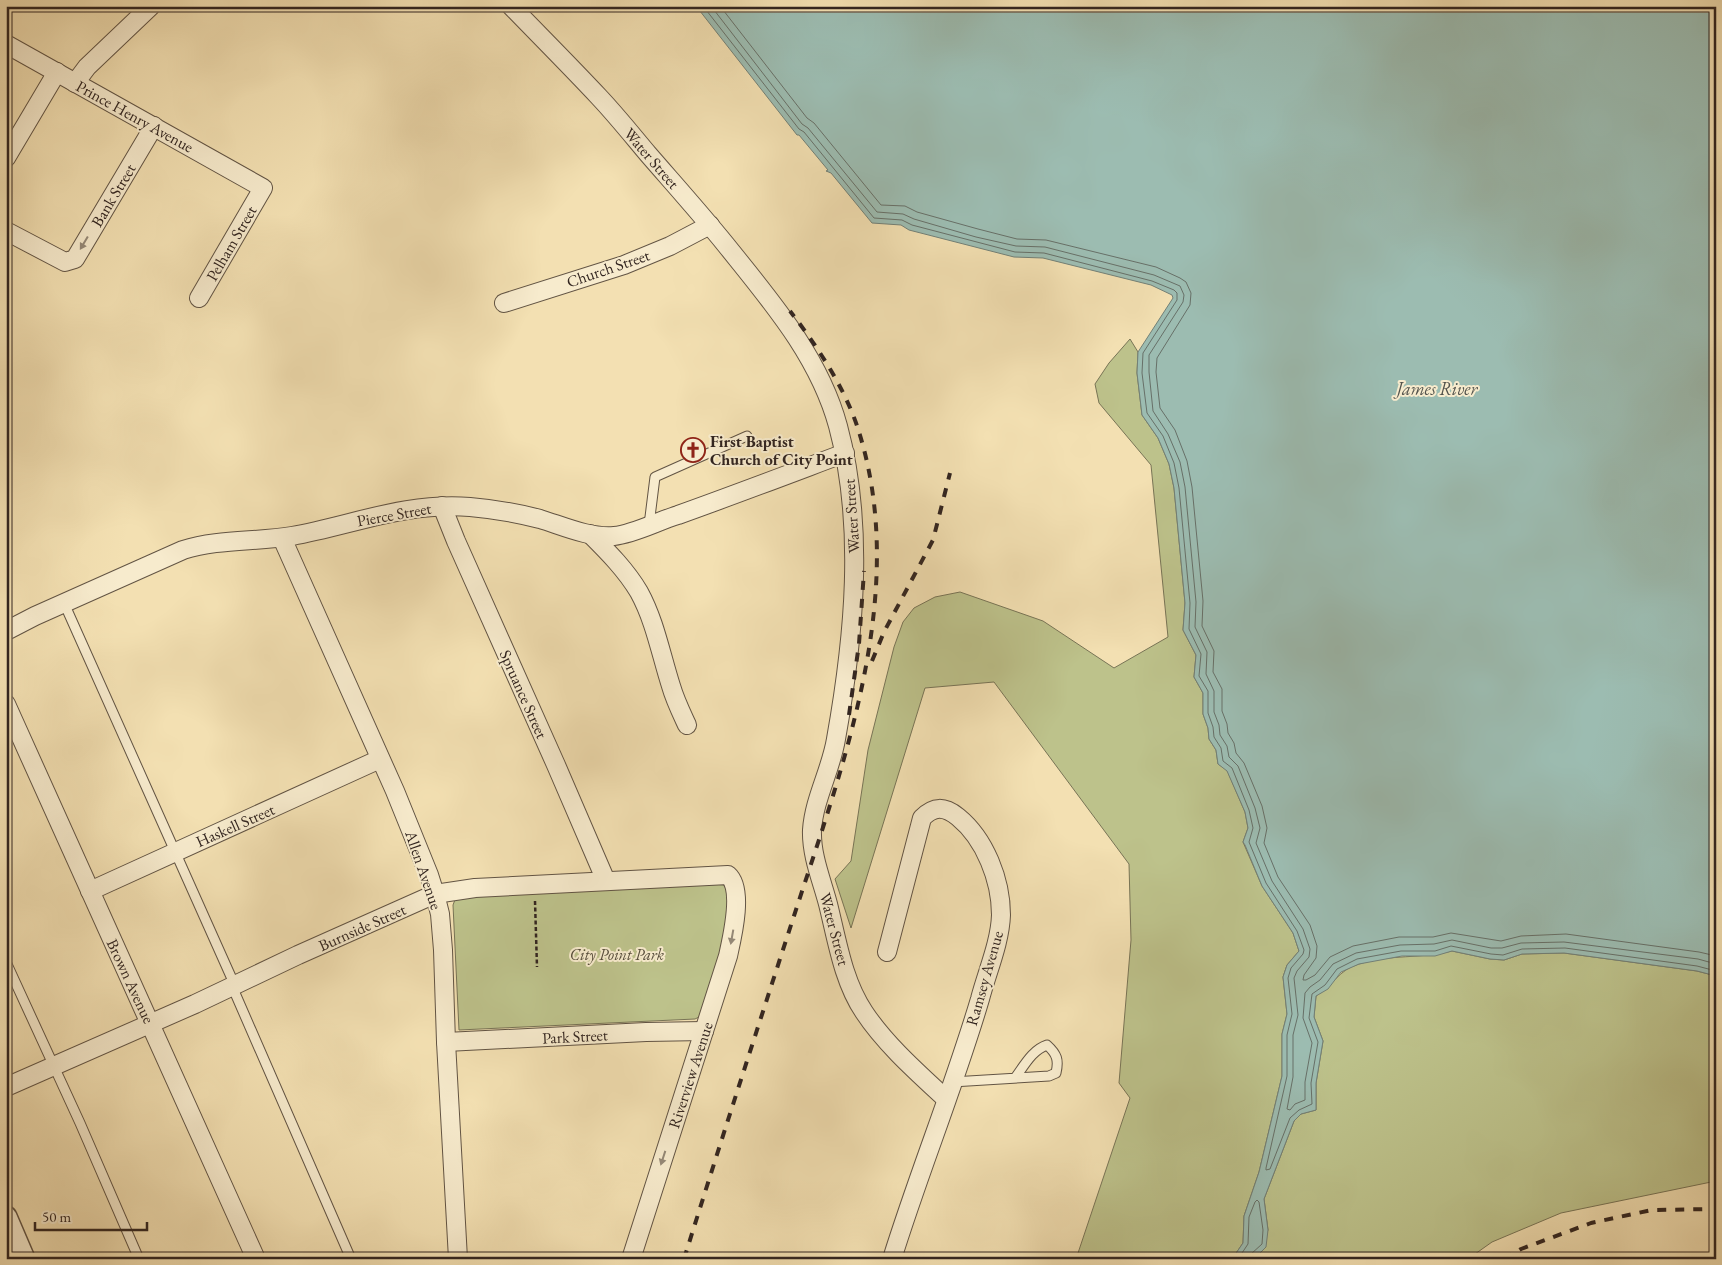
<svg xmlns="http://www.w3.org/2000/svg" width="1722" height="1265" font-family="'EB Garamond',serif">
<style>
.green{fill:#bdc28b;stroke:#787456}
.water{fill:#9cbcb1;stroke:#728077}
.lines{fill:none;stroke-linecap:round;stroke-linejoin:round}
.shore{stroke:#677068;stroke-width:1}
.service-casing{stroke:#625444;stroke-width:11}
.minor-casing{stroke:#625444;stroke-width:20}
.tertiary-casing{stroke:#625444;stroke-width:24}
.path{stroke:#322520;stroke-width:2.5;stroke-dasharray:4 2.5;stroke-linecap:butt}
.service{stroke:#f7ebcd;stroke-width:9}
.minor{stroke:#f7ebcd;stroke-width:18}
.tertiary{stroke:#f7ebcd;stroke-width:21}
.rail{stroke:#322520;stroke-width:4;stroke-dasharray:9 9;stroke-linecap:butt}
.oneway{fill:#948876}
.labels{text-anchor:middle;stroke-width:4;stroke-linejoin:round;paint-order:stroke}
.street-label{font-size:16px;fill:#322520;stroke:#f7ebcd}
.poi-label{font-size:16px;font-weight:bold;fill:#322520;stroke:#f7ebcd;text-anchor:start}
.park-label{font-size:16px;font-style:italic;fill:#554c3b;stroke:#f7ebcd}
.water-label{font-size:18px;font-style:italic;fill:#52524c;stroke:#f7ebcd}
</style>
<rect width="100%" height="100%" fill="#f3e0b2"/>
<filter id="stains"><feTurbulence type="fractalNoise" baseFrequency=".004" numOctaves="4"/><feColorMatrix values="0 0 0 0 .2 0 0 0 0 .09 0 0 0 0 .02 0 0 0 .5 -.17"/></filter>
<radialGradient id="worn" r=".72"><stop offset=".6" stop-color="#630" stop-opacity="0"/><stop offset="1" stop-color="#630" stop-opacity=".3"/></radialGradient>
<g class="green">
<path d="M1130,339L1138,352L1137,373L1142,415L1158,438L1169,464L1174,488L1185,603L1183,630L1196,655L1194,677L1203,693V714L1208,728L1209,739L1216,750L1218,764L1227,770L1245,812L1248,828L1243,842L1262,886L1293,933L1299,951L1287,965L1283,977L1287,1014L1282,1034V1076L1259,1172L1244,1216L1243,1243L1232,1259H1076L1130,1098L1119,1083L1131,940L1129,864L994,682L925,688L851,928L835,879L851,861L868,750L894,647L903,622L914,608L935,597L960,592L1043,621L1114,668L1168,637L1151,465L1099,403L1095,384L1109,363Z"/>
<path d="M718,880L726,887L731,893L723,944L703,1015L695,1019L459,1030L453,905L456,897Z"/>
<path d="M1452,951L1490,959L1504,960L1522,954L1564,953L1697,971L1716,976V1181L1561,1213L1492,1242L1468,1259H1254L1268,1230L1264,1199L1294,1121L1301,1114L1316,1110V1083L1323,1041L1314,1017L1316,996C1334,985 1338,970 1359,964C1389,954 1422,959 1452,951Z"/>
</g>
<path class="water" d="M696,6H1716V976L1697,971L1564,953L1522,954L1504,960L1490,959L1452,951L1435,956H1402L1359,964L1341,972L1328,989L1316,996L1314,1017L1323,1041L1316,1083V1110L1301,1114L1294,1121L1264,1199L1268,1230L1266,1247L1254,1259H1232L1243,1243L1244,1216L1259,1172L1282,1076V1034L1287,1014L1283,977L1287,965L1299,951L1293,933L1262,886L1245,845L1243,842L1248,828L1245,812L1227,771L1218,764L1216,750L1209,739L1208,728L1203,714V693L1194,677L1196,655L1183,630L1185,603L1174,488L1169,464L1158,438L1142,415L1137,373L1138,352L1173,298L1172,295L1151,285L1043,258L1014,257L909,230L901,225L872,223L831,173L826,171L828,170L799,135H797Z"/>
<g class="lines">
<g class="shore">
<path d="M703,6L799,129L804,132L874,218L902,220L912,225L1015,252L1044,253L1152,281L1174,290L1177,293V300L1143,353L1142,373L1147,413L1163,436L1174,463L1179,488L1190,603L1189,629L1201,654L1199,676L1208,691V713L1213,727L1214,737L1221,748L1223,761L1232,768L1249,810L1253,828L1249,842L1266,883L1297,931L1304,950L1303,954L1291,968L1288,978L1292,1014L1287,1035V1076L1266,1168V1170L1270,1169L1290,1118L1299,1110L1312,1104L1311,1083L1318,1042L1309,1018L1312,994L1325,985L1337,969L1357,959L1401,951H1435L1451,946L1491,954L1503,955L1522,949L1565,948L1697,966L1716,971"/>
<path d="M711,6L802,124L808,128L877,212L903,214L914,219L976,237L1016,246L1045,247L1154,275L1180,286L1184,295L1183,302L1149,355V372L1153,411L1168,434L1180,462L1185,487L1196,602L1195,627L1207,652L1206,674L1214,691V712L1219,725L1220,735L1227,746L1229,757L1238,766L1255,808L1260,828L1256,843L1272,881L1303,929L1310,949L1309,957L1297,971L1294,978L1298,1015L1293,1035V1077L1287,1109L1290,1110L1295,1104L1305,1100V1082L1312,1043L1303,1018L1305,993L1310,987L1320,980L1333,964L1356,953L1400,945L1434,944L1452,940L1491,948H1502L1521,943L1564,942L1698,959L1716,964"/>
<path d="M720,6L807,118L814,123L881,205L905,206L917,212L978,229L1017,239L1046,240L1156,267L1180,278L1186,282L1191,293L1190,305L1157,358L1156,372L1160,408L1175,430L1187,461L1192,487L1203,601L1202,626L1214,651L1213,672L1222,689V711L1227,724L1228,733L1234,743L1236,753L1244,763L1262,806L1267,828L1264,843L1278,877L1310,925L1317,946L1316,958L1304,975L1303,980H1306L1315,975L1330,957L1353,946L1399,937H1433L1451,933L1501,941L1521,936L1566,934L1699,952L1716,956"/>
<path d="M1238,1259L1248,1244L1249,1217L1255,1202L1257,1200L1259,1202L1263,1230L1262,1244L1251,1254L1250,1259"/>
</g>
<defs>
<g id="service">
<path d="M649,525L655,477L747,436"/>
<path d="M64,603C121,728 175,854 232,979L235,993L351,1259"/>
<path d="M6,962L80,1123L139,1259"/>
<path d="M952,1082L1049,1076L1056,1073C1059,1060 1057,1054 1047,1045C1032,1050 1024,1066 1015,1078"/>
</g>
<g id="minor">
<path d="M511,6C540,36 570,66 599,97C616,115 632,135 648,154C674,184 701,214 726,245C770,300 819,356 838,426C865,526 854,638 836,739C831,770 814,799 812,830C811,855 822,881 828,904C837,940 843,981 864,1012C885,1044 918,1073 946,1099"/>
<path d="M6,44L263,188L199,298"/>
<path d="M75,83L87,67L151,6"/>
<path d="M6,158L57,72"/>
<path d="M6,231L65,262L75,259L154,126"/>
<path d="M504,303L624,265L670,246L710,225"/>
<path d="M442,506L456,541L556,765L606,881"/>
<path d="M590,534C608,552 626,570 639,592C655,621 661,655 671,686C675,700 681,712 687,725"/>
<path d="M282,538L395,791L429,875L435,894L440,914L443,950L446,1042L458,1259"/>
<path d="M6,631L35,616L183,550C218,539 255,542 292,536C353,525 405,502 470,507C493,509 517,513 540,519C563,526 589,538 614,536C634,534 658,521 678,515C734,495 789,474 845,453"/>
<path d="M6,704L256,1259"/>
<path d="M90,891L380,759"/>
<path d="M887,952L922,818C934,806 944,806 958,817C985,839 1001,880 1001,915C1000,943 987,972 980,999C954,1087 919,1172 892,1259"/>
<path d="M446,1042L646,1032L704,1031"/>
<path d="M6,1087L195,1004L298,955L435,894L475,888L728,875C744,889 732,938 728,956L631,1259"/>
</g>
<path id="tertiary" d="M6,1217L24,1259"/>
</defs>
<use href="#service" class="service-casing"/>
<use href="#minor" class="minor-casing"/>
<use href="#tertiary" class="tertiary-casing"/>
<path class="path" d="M535,901L537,967"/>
<use href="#service" class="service"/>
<use href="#minor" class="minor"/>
<use href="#tertiary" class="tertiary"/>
<g class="rail">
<path d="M872,661L884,632L933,540L950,473"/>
<path d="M849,715L859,644L864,571"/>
<path d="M684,1259C719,1147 755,1036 791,925C841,770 910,596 859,432C846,389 817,346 790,311"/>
<path d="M1504,1259L1521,1249L1591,1223L1652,1210L1716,1209"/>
</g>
</g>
<defs><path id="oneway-solid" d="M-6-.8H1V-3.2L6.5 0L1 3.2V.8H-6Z" transform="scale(1.25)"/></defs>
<g class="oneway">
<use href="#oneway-solid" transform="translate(84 243) rotate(121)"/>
<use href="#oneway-solid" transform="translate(732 937) rotate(100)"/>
<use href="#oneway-solid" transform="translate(663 1158) rotate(108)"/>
</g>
<defs>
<symbol id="church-ring" viewBox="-11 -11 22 22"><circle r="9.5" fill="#f7ebcd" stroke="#8f2418" stroke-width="1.5"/><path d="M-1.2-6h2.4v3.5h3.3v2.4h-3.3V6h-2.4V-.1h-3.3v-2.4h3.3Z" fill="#8f2418"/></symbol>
</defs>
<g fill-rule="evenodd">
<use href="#church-ring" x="679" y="436" width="28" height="28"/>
</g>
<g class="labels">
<g class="street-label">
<text transform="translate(135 116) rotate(29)" y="6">Prince Henry Avenue</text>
<text transform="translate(652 158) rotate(49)" y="6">Water Street</text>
<text transform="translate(113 195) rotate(-59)" y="6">Bank Street</text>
<text transform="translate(231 243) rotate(-60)" y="6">Pelham Street</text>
<text transform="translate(608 268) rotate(-19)" y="6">Church Street</text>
<text transform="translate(394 514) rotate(-10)" y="6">Pierce Street</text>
<text transform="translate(851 516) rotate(-94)" y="6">Water Street</text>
<text transform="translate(524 694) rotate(66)" y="6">Spruance Street</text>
<text transform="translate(235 825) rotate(-24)" y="6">Haskell Street</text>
<text transform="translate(424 870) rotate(71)" y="6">Allen Avenue</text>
<text transform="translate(362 927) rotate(-24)" y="6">Burnside Street</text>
<text transform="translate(835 929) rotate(75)" y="6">Water Street</text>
<text transform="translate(984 978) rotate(-74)" y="6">Ramsey Avenue</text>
<text transform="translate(131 981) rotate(65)" y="6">Brown Avenue</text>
<text transform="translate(575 1036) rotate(-3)" y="6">Park Street</text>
<text transform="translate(690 1075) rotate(-72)" y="6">Riverview Avenue</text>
</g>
<g class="poi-label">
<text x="710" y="447">First Baptist<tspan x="710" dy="18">Church of City Point</tspan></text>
</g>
<g class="park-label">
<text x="617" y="960">City Point Park</text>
</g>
<g class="water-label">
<text x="1437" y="395">James River</text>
</g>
</g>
<rect width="1722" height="1265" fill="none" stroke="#f3e0b2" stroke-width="25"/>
<rect x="8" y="8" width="1707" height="1250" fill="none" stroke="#322520" stroke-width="2.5"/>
<rect x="12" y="12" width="1697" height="1240" fill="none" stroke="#322520"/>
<path d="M35 1222v8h112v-8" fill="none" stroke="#322520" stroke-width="2.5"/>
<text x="42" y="1222" font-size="15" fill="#322520" stroke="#f7ebcd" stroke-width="4" paint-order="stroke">50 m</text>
<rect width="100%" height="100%" filter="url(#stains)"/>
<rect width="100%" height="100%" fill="url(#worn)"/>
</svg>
